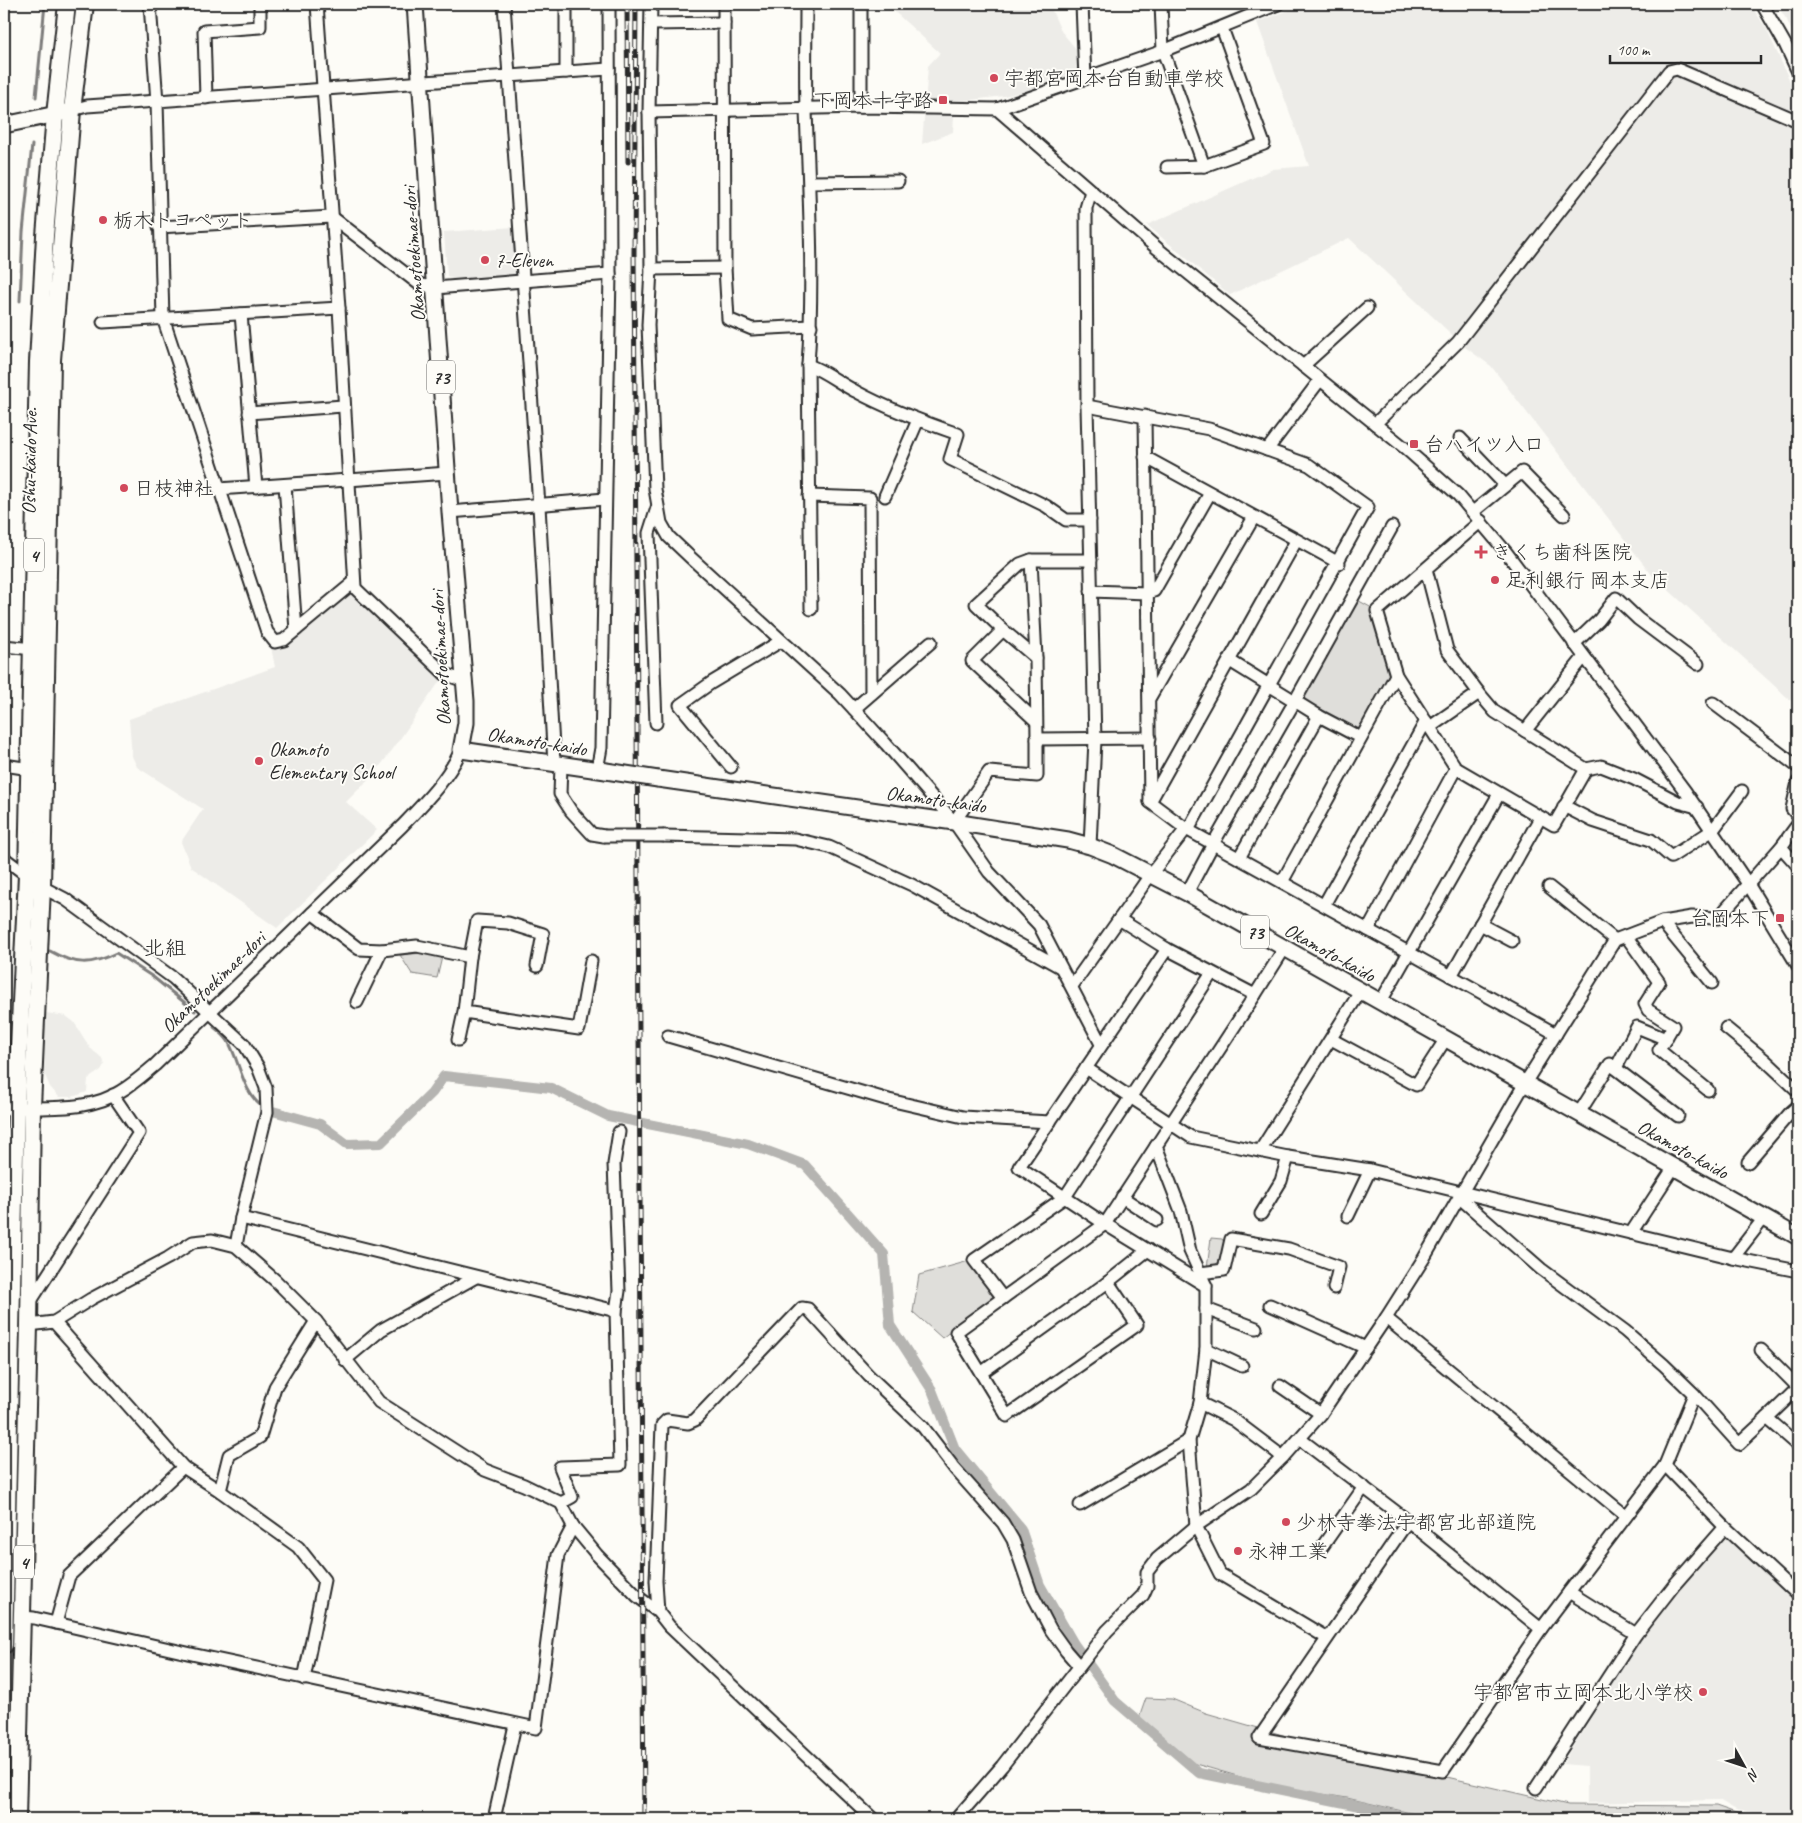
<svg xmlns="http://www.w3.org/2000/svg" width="1802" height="1823" font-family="Caveat,'Klee One',sans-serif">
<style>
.built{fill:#edece8}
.green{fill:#dfdeda;stroke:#858482}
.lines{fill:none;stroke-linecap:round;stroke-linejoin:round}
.stream{stroke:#7e7d7b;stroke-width:3}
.canal{stroke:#b5b4b1;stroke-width:10}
.minor-casing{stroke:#2b2b2b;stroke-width:15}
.major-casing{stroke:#2b2b2b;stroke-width:19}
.highway-casing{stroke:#2b2b2b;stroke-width:20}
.minor{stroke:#fdfcf7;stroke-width:11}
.major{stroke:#fdfcf7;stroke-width:15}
.highway{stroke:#fdfcf7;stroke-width:16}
.rail-casing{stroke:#2b2b2b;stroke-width:5}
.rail{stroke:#fdfcf7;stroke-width:3;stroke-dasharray:9;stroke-linecap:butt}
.minor-bridge-casing{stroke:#2b2b2b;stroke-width:15;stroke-linecap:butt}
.major-bridge-casing{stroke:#2b2b2b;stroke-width:19;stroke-linecap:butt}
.minor-bridge{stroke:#fdfcf7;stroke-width:11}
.major-bridge{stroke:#fdfcf7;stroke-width:15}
.poi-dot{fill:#d1495b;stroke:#fdfcf7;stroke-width:2}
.labels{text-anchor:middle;stroke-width:4;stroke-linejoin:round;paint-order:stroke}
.shield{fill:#fdfcf7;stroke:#6a6a68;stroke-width:1}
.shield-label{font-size:19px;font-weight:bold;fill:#2b2b2b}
.poi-label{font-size:20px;fill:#2b2b2b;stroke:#fdfcf7;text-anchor:start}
.street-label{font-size:20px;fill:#2b2b2b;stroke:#fdfcf7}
.neighbourhood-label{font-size:21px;fill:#2b2b2b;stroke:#fdfcf7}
</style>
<rect width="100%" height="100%" fill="#fdfcf7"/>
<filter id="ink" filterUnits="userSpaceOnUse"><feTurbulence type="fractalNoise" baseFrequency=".02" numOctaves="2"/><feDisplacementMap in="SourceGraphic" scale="10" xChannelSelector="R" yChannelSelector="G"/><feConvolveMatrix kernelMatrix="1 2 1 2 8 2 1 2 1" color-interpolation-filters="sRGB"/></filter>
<g filter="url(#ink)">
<g class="built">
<path d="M886,4H1049L1061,31L1076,49L1078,70L1046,86L1004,96L955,102L953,132L922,144L928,66L940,53Z"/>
<path d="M1306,4H1750L1766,28L1798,99V707L1652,575L1491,366L1465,347L1349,238L1230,295L1147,225L1273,169L1309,166L1257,22Z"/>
<path d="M1776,4H1798V46L1787,20Z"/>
<path d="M514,227L517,271L513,276L456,281L447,276L444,232Z"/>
<path d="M348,591L353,593L442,678L393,749L374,774L346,802L377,830L277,928L191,867L181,842L203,809L137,767L132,756L129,719L275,667L271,647L282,645Z"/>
<path d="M46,1013L66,1016L74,1022L90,1048L102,1058L104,1065L101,1070L88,1079L87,1092L72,1097H59L50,1087L44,1073Z"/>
<path d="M1727,1537L1798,1604V1819H1790L1736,1810L1719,1800L1587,1803V1766L1562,1764L1653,1620L1720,1538Z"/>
</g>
<g class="green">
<path d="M1350,596L1372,608L1392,673L1358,731L1294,695Z"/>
<path d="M422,953L442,957L437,978L412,974L400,955Z"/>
<path d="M1211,1238L1222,1239L1224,1242C1221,1255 1222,1265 1207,1268Z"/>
<path d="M969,1261L995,1296L942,1338L913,1312L919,1275Z"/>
<path d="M1146,1698L1172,1699L1206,1713L1356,1756L1568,1805L1716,1806L1736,1813L1783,1819H1436L1347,1798L1272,1786L1185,1761L1138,1721Z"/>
</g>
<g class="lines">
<g class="stream">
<path d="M36,97L45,4"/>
<path d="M20,301L23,232L32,145"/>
<path d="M50,951C75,965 90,966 116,953L153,977L195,1011"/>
<path d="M214,1027C219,1031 225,1036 228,1041C240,1062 243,1094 263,1107"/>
</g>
<path class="canal" d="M269,1110L320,1124L347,1144L381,1143L432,1093L444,1076L551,1088L608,1116L748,1144L805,1165L884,1254L890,1325L932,1390L955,1449L1021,1529L1040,1585L1074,1644L1115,1701L1199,1773L1364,1807L1413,1819"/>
<defs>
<g id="minor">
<path d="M150,4L157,102L163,318L267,632L275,642L284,640L296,630"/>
<path d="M317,4L339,308L355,587L357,590L445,674L464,681"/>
<path d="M504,4L539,506L554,764"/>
<path d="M566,4V72"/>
<path d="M651,4L649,112L651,269L648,325L655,489L661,523L669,537L690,557L840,694L886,744L954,822L989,872L1039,925L1101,1044"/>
<path d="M724,4L725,268L728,319L752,329L811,326"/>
<path d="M806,4C806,39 805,75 806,110C809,195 814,281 808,365L811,609"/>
<path d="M1082,4L1085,79"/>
<path d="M1161,4L1163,51L1204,166"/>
<path d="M1762,4L1785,44L1798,72"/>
<path d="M651,24L724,23"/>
<path d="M206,98L204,31L260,27V4"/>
<path d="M861,107V4"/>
<path d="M997,109L1163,51L1278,4"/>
<path d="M72,110L87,106L609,69"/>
<path d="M649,112L861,107L997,109L1158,249L1405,448L1458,495L1506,552L1685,791L1748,884L1798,966"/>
<path d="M1167,167L1204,166L1264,144L1222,28"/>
<path d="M810,182L898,181"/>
<path d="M159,227L332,217L419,284L435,288L610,274"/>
<path d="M651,269L725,268"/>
<path d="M241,314L256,487"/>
<path d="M103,322L339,308"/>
<path d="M808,365C825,371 839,383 855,391C888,409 923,422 958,434L950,459L1046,506L1066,520H1090"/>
<path d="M1303,366L1367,308"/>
<path d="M1087,406L1209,429L1309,465L1368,507L1188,830"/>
<path d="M249,413L343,406"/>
<path d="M1145,416L1150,802"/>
<path d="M1375,424L1458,342L1669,71L1677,69L1798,121"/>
<path d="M1460,438L1505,485"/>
<path d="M1267,450L1320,380"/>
<path d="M1145,457L1339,563"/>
<path d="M285,485L296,630L354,582"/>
<path d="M218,489L448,473"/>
<path d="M809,496L870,498L871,694"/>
<path d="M885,496L918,420"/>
<path d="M450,512L605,499"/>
<path d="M1473,512L1522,472L1564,515"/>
<path d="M1031,560L1036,658L1037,739L1150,738"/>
<path d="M1426,569L1447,650L1479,693L1495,712L1586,769L1554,825L1456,768L1396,675L1377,611L1481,521"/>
<path d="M1091,591L1147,593L1154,591L1210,493"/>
<path d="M1003,630L972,661L1036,721"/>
<path d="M1574,644L1599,620L1616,598L1638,619L1698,664"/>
<path d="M4,646L33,649"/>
<path d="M1036,658L1003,630L976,604L1020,564L1031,560H1091"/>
<path d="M1230,661L1319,716L1361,738"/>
<path d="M1150,697L1254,517"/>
<path d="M1713,703L1798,767"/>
<path d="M854,709L931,642"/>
<path d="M656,723L649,533L657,508"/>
<path d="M1430,727L1479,693"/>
<path d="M1525,731L1584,657"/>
<path d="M4,765L30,769"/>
<path d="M561,766L560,794L571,811L592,834L604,836"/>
<path d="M731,767L680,705L711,683L781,641"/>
<path d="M1586,769L1601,766L1634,779L1678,802L1697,807"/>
<path d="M597,770L601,748L610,274L609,4"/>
<path d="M1798,782L1792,809L1798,816"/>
<path d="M1151,800L1296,541"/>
<path d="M1150,802L1186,829L1556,1034"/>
<path d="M1564,806L1593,821L1651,840L1671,857L1713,830L1742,791"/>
<path d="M954,822L989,772L1037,776V739"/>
<path d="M664,836L795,839L829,847L912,885L1060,967"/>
<path d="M1090,846L1095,740L1087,406L1086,208L1091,191"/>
<path d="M1781,847L1798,866"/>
<path d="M4,858L42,887L65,899L173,978L244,1044L258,1067L266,1088L267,1112L241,1218L236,1246"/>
<path d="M1239,858L1319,716"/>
<path d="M1282,882L1396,675"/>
<path d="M1549,887L1615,940"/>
<path d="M1187,893L1213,844L1295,701L1392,527"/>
<path d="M1324,905L1426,721"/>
<path d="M312,913L359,949L382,950L417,946L470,957L464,1012L579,1029L591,961"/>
<path d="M1119,919L1167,949L1255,995"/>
<path d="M1662,922L1712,983"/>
<path d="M1480,924L1512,941"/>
<path d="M1368,930L1456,768"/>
<path d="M1626,936L1659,982L1645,1004L1648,1010L1673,1026L1659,1050L1708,1090"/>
<path d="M1167,949L1019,1167L1105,1224L1206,1286"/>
<path d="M470,957L477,921L508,923L543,934L537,966"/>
<path d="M1451,976L1540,818"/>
<path d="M1072,986L1151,874L1186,829"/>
<path d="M357,1002L382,950"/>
<path d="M1380,1003L1499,794"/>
<path d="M1726,1028L1765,1060L1798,1091"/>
<path d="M668,1036L889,1100L963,1117L1050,1122"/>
<path d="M1331,1039L1416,1085L1445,1040"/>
<path d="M458,1040L464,1012"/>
<path d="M1086,1068L1191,1137L1288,1157L1370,1170L1733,1258L1798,1271"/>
<path d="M1616,1068L1637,1027L1666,1039"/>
<path d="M4,1109C42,1106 88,1113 121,1091C133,1084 144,1074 155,1065L402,826C424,803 448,779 461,750"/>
<path d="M1579,1113L1610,1064L1678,1116"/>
<path d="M1156,1146L1181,1211L1190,1251L1206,1286V1349L1200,1403L1189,1440L1196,1526L1220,1574L1327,1638"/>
<path d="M1260,1151L1360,992"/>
<path d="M1748,1162L1790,1113L1798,1106"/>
<path d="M1122,1197L1157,1220"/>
<path d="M1460,1198L1541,1269L1625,1331L1664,1365L1694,1394L1739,1444L1767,1418L1798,1445"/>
<path d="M1261,1214L1281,1181L1288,1157"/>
<path d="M1348,1216L1370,1170"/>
<path d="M241,1218L616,1311L620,1465L560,1467L572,1497L561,1503"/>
<path d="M1631,1233L1674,1167"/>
<path d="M1733,1258L1764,1218"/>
<path d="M1200,1273L1224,1270L1231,1239L1289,1249L1339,1267L1334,1288"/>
<path d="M1108,1282L1137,1325L1007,1416L956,1332L1105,1224L1255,995L1284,949"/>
<path d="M1003,1298L974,1260L1065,1197L1212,973"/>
<path d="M29,1304L139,1133L113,1095"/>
<path d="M1270,1305L1366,1348"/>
<path d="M1206,1309L1256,1328"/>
<path d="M616,1311L619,1291L614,1164L619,1132"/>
<path d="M1386,1318L1626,1516"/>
<path d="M54,1322L183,1467L220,1491L298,1547L324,1580L304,1679"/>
<path d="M29,1325L54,1322L91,1299L168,1258L193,1242L212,1240L236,1246L276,1281L316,1321L379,1402L485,1470L524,1485L561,1503L573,1526L597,1555L637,1596L658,1612"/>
<path d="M1206,1349L1242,1366"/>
<path d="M1761,1350L1798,1387"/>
<path d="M345,1360L381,1330L476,1277"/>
<path d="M981,1373L1108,1282L1148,1250"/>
<path d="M1280,1386L1321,1414"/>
<path d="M1200,1403L1234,1420L1283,1457"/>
<path d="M1767,1418L1798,1388"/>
<path d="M1300,1439L1408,1521L1541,1629L1665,1465L1694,1394"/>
<path d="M1665,1465L1725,1527L1798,1595"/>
<path d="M220,1491L229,1455L260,1437L275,1387L316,1321"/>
<path d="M1080,1505L1189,1440"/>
<path d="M1408,1521L1259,1738L1443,1771L1541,1629"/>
<path d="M1322,1547L1364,1487"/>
<path d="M1569,1592L1636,1634"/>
<path d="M22,1617L34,1618L196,1655L536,1728L558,1555L573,1526"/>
<path d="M56,1623L69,1576L183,1467"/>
<path d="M1536,1788L1636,1634L1675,1584L1725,1527"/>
<path d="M494,1819L515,1725"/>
<path d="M873,1819L669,1626L658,1612L656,1581L662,1425L667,1420L688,1423L695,1420L802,1308L808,1309L869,1376L923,1427L955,1469L1003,1523L1013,1540L1031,1592L1051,1630L1066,1651L1079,1666"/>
<path d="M956,1819L1002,1766L1107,1631L1143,1595L1147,1586V1572L1157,1559L1196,1526L1251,1489L1283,1457L1321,1414L1386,1318L1424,1258L1525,1083L1615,940L1662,922L1692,917L1718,918L1781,847L1798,824"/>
</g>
<g id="major">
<path d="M415,4L450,512L466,701V723L461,750L606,771"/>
<path d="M4,125L66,112"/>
<path d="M658,779L954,822L1068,840L1090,846L1113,855L1187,893L1798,1237"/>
</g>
<g id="highway">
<path d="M4,1645L16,1108L27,875L38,362L45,236L55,115L67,4"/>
<path d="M17,1819L29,1325L32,1107L42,887L45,732L52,360L72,110L85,4"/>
</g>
</defs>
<use href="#minor" class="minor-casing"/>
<use href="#major" class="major-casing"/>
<use href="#highway" class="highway-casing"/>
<use href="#minor" class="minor"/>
<use href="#major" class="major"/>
<use href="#highway" class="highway"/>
<defs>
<g id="rail">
<path d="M627,4L628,162"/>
<path d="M636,4L634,252L644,1819"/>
</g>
</defs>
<use href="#rail" class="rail-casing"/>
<use href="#rail" class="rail"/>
<defs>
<path id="minor-bridge" d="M604,836H664"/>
<path id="major-bridge" d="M606,771L658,779"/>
</defs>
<use href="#minor-bridge" class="minor-bridge-casing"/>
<use href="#major-bridge" class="major-bridge-casing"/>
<use href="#minor-bridge" class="minor-bridge"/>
<use href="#major-bridge" class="major-bridge"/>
</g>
</g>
<g class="poi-dot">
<circle cx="994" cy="78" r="5"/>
<rect x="938" y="95" width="10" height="10" rx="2.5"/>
<circle cx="103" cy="220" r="5"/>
<circle cx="485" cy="260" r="5"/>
<rect x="1409" y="439" width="10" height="10" rx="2.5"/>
<circle cx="124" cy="488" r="5"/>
<path d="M1478.5 544.5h5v5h5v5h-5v5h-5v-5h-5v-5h5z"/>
<circle cx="1495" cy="580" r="5"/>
<circle cx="259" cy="761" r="5"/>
<rect x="1775" y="913" width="10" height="10" rx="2.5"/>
<circle cx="1286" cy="1522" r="5"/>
<circle cx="1238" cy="1551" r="5"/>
<circle cx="1703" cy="1692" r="5"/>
</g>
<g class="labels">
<g class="shield">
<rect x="427" y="360.5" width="28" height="33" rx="4"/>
<rect x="24" y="538.5" width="20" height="33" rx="4"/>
<rect x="1241" y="915.5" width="28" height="33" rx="4"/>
<rect x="14" y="1545.5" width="20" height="33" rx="4"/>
</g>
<g class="shield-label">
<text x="441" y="384">73</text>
<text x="34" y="562">4</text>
<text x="1255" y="939">73</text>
<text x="24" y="1569">4</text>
</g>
<g class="poi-label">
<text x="1004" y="85">宇都宮岡本台自動車学校</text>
<text x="933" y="107" text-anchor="end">下岡本十字路</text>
<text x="113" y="227">栃木トヨペット</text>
<text x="495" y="267">7-Eleven</text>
<text x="1424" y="451">台ハイツ入口</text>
<text x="134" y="495">日枝神社</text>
<text x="1492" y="559">きくち歯科医院</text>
<text x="1505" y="587">足利銀行 岡本支店</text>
<text x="269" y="756">Okamoto<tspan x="269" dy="23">Elementary School</tspan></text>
<text x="1770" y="925" text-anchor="end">台岡本下</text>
<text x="1296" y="1529">少林寺拳法宇都宮北部道院</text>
<text x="1248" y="1558">永神工業</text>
<text x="1693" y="1699" text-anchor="end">宇都宮市立岡本北小学校</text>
</g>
<g class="street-label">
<text transform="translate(413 254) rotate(-94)" y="7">Okamotoekimae-dori</text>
<text transform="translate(29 461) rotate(-89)" y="7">Oshu-kaido Ave.</text>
<text transform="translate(440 658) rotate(-93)" y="7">Okamotoekimae-dori</text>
<text transform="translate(537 741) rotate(9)" y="7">Okamoto-kaido</text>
<text transform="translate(936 799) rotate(8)" y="7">Okamoto-kaido</text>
<text transform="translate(1330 952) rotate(29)" y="7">Okamoto-kaido</text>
<text transform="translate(213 982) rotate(-44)" y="7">Okamotoekimae-dori</text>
<text transform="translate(1683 1149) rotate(29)" y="7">Okamoto-kaido</text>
</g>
<g class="neighbourhood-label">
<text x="165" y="955">北組</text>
</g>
</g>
<rect width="1802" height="1823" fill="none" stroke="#fdfcf7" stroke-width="20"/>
<rect x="10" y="10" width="1782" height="1803" fill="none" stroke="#2b2b2b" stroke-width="2" filter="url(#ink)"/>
<g transform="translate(1744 1766) rotate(130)" stroke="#fdfcf7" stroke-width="4" paint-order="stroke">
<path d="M0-4L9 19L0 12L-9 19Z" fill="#2b2b2b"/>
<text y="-8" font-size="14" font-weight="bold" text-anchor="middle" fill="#2b2b2b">N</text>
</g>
<path d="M1610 55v8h151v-8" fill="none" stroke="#2b2b2b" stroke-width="2.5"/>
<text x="1617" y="55" font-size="15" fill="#2b2b2b" stroke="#fdfcf7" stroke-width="4" paint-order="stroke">100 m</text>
</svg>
